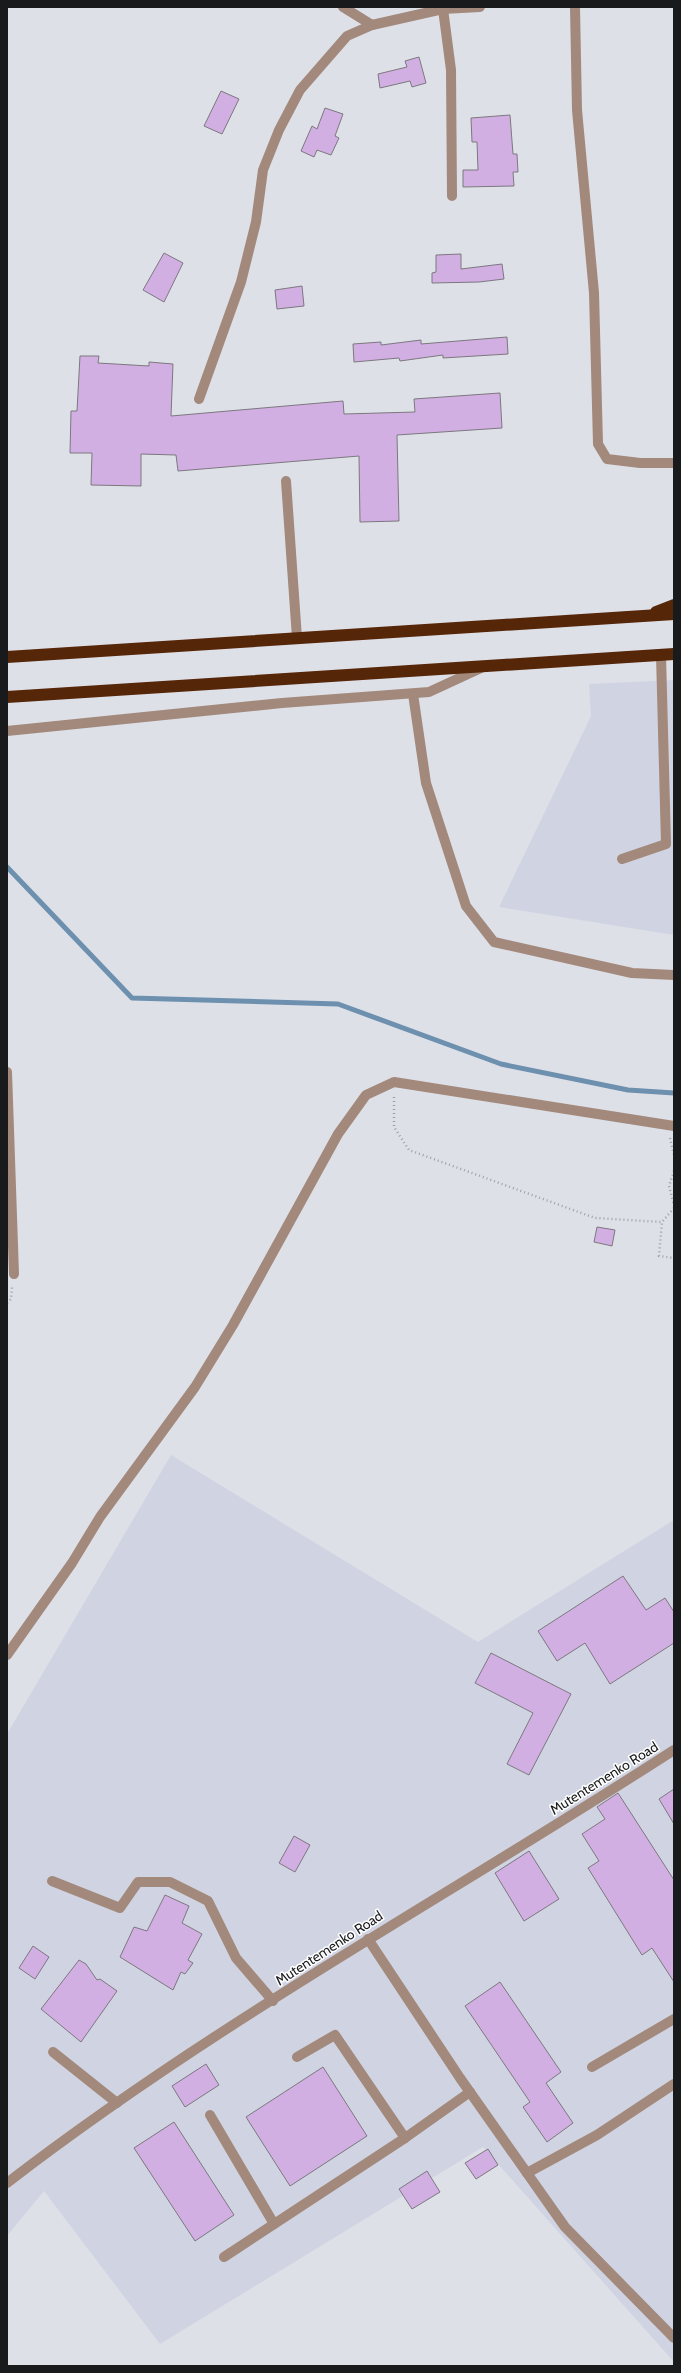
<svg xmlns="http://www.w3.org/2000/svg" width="681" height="2373" font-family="Cabin,sans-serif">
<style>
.built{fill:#d0d4e2}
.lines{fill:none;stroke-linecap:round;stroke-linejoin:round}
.stream{stroke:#6d90af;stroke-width:5}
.building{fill:#d2afe3;stroke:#7c787e}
.path{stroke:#9fa0a7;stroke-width:2.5;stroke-dasharray:1 3;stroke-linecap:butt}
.minor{stroke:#a2897c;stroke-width:10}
.highway{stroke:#562609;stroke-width:12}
.labels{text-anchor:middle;stroke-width:3;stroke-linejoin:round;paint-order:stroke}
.street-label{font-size:14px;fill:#191a1c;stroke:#fff}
</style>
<rect width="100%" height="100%" fill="#dee0e8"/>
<g class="built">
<path d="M674,680V935L499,907L591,716L589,684Z"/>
<path d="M171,1455L478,1642L674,1520V2362L483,2147L160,2344L44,2191L7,2236V1734Z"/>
</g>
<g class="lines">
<path class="stream" d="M7,867L132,998L338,1004L501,1064L628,1090L674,1093"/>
</g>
<g class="building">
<path d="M419,57L426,83L412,87L410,81L380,88L378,74L407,67L405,61Z"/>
<path d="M221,91L239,99L222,134L204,126Z"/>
<path d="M325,108L343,114L335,136L339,138L331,155L317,150L314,157L301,151L312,126L317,129Z"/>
<path d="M510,115L513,154H517L518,172H513L514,186L463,187V170H478L477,142H472L471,118Z"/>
<path d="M164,253L183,263L164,302L143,290Z"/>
<path d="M461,254V269L502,264L504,279L479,282L432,283V273L436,272V255Z"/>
<path d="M302,286L304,306L277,309L275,290Z"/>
<path d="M507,337L508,354L443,358V355L400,361L399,358L354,362L353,344L381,342V345L421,340V344Z"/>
<path d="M80,356H99L98,363L149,366V362L173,364L171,416L343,401L344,414L415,412L414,399L500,393L502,428L397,435L399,521L360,522L359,456L178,471L176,455L141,454V486L91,485L92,453H70L71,411H77Z"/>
<path d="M597,1227L615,1230L612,1246L594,1242Z"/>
<path d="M623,1576L646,1610L665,1598L674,1612V1643L610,1684L585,1643L557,1661L538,1631Z"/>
<path d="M491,1653L571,1694L529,1775L507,1764L533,1713L475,1683Z"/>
<path d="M674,1789V1824L659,1799Z"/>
<path d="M618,1793L674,1880V1982L652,1948L642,1955L588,1868L599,1861L582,1834L605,1819L597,1807Z"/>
<path d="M294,1836L310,1845L295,1872L279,1863Z"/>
<path d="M529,1851L559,1899L524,1921L495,1873Z"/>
<path d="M165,1895L189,1906L182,1923L202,1934L188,1960L193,1963L185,1974L181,1972L173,1990L120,1957L134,1927L147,1931Z"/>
<path d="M33,1946L49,1957L35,1979L19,1968Z"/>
<path d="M79,1960L86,1964L97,1980L100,1979L117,1991L81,2042L41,2009Z"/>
<path d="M500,1982L561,2072L546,2083L573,2123L547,2142L523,2107L530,2102L465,2006Z"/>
<path d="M206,2064L219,2085L185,2107L172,2086Z"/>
<path d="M323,2067L367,2136L290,2186L246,2117Z"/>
<path d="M174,2122L234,2215L195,2241L134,2148Z"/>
<path d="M488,2149L498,2165L476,2179L465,2163Z"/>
<path d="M427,2171L440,2192L412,2209L399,2189Z"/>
</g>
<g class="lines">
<g class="path">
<path d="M394,1097V1127L409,1150L595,1218L662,1222"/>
<path d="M670,1138L674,1155"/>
<path d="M674,1171L669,1186L674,1205"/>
<path d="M674,1208L662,1222L659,1256L674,1258"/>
<path d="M7,1303L11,1299L12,1287"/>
</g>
<g class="minor">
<path d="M343,7L372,25"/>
<path d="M575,7L577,110L594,293L598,444L607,459L640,463H674"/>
<path d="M443,9L451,70L452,196"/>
<path d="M199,399L241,282L256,222L263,170L279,130L300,90L347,36L372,25L443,9L480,7"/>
<path d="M286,481L297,638"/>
<path d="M413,694L426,783L466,906L494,942L632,973L674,975"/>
<path d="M7,731L282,703L429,692L481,668"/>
<path d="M622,859L666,844L661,655"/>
<path d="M7,1072L14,1274"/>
<path d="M7,1655L72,1563L100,1517L195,1387L233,1325L338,1134L366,1095L394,1082L674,1126"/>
<path d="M52,1881L120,1908L138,1882H170L208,1901L236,1958L273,2001"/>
<path d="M368,1939L460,2078L565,2227L674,2338"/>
<path d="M53,2052L117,2103"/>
<path d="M297,2057L335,2035L405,2138L470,2092"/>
<path d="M592,2067L674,2019"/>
<path d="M210,2115L274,2224"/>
<path d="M527,2173L597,2135L674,2084"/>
<path d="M7,2183C217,2021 452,1894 674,1750"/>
<path d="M224,2257L405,2138"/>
</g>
<g class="highway">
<path d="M656,612L674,605"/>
<path d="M7,657L674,614"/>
<path d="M7,697L674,654"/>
</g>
</g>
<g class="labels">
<g class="street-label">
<text transform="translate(604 1778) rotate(-32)" y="5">Mutentemenko Road</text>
<text transform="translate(329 1948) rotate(-33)" y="5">Mutentemenko Road</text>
</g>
</g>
<rect width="681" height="2373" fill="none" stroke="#191a1c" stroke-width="16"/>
</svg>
